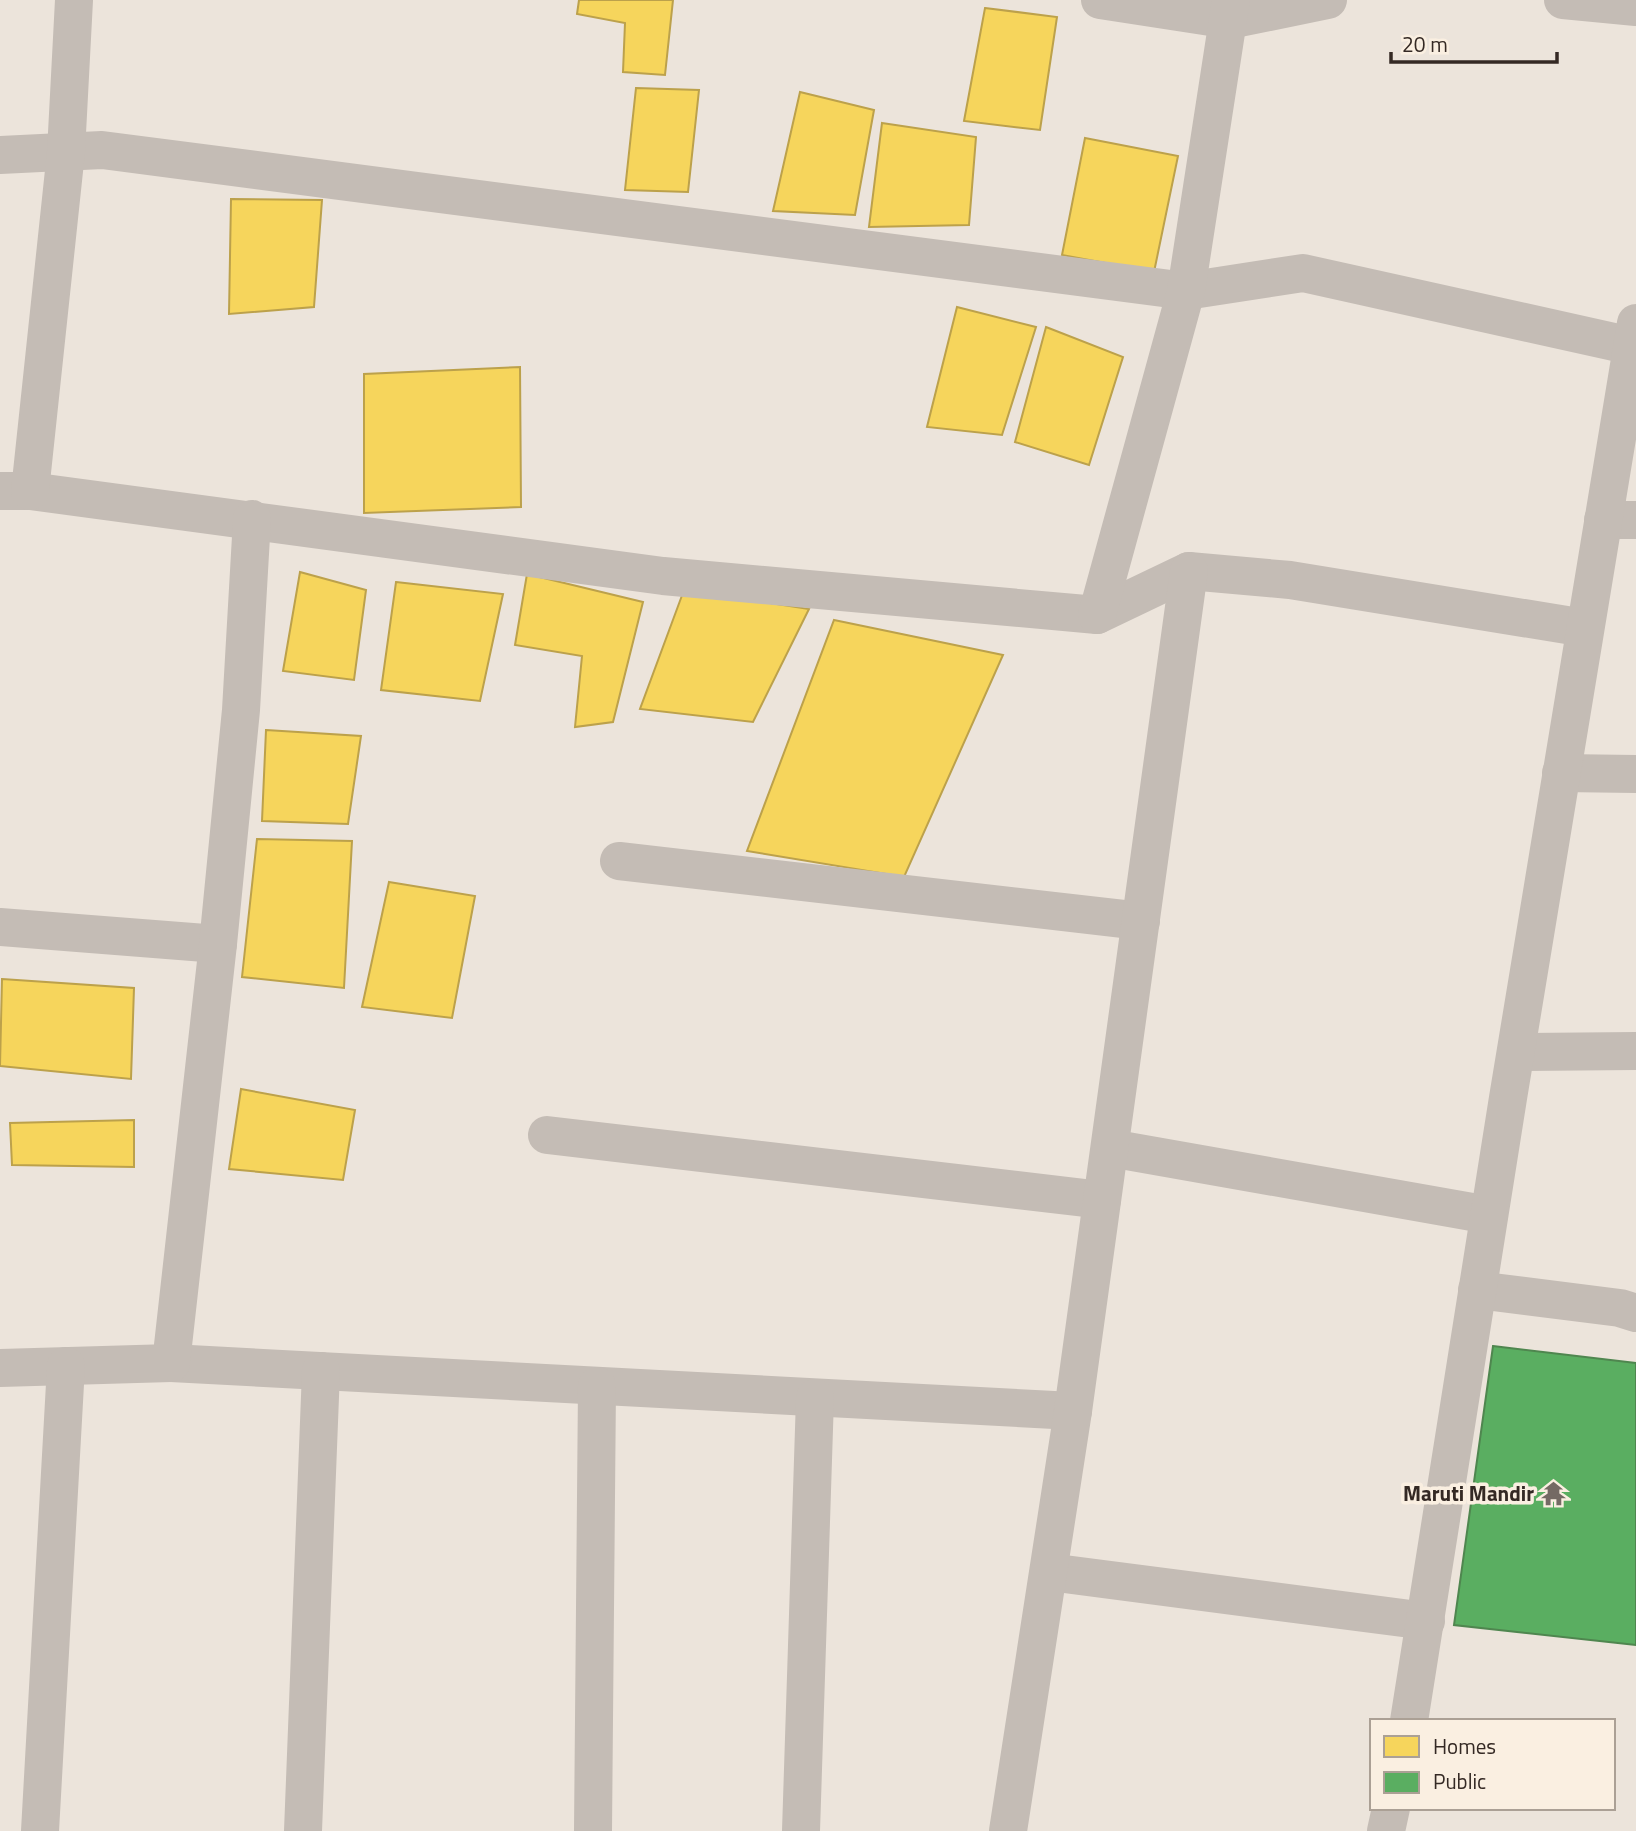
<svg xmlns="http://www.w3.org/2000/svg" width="1636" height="1831" font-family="'Titillium Web',sans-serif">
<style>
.homes{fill:#f6d55c;stroke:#bca14b;stroke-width:2}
.public{fill:#5aae61;stroke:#4f864f;stroke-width:2}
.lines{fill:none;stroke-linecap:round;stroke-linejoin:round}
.minor{stroke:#c4bcb5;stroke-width:38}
.labels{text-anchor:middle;stroke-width:7;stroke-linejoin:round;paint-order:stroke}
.poi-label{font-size:21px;font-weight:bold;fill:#342924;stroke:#faefe1;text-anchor:end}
</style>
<rect width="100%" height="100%" fill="#ece4db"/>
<g class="homes">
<path d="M579,0H673L665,75L623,72L625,23L577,14Z"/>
<path d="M985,8L1057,17L1040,130L964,121Z"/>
<path d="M636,88L699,90L688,192L625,190Z"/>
<path d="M800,92L874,110L855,215L773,211Z"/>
<path d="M882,123L976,137L969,225L869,227Z"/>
<path d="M1085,138L1178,156L1154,272L1062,255Z"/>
<path d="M231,199L322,200L314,307L229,314Z"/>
<path d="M957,307L1036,327L1002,435L927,427Z"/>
<path d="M1046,327L1123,357L1089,465L1015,442Z"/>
<path d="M520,367L521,507L364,513V374Z"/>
<path d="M300,572L366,590L354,680L283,671Z"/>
<path d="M527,574L643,602L613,722L575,727L582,656L515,645Z"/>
<path d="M396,582L503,594L480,701L381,690Z"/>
<path d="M684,590L809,609L753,722L640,709Z"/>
<path d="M834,620L1003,655L904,877L747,851Z"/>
<path d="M266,730L361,736L348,824L262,821Z"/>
<path d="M257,839L352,841L344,988L242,977Z"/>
<path d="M389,882L475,896L452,1018L362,1007Z"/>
<path d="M2,979L134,988L131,1079L0,1066Z"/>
<path d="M241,1089L355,1110L343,1180L229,1169Z"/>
<path d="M134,1120V1167L12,1165L10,1123Z"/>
</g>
<path class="public" d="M1493,1346L1636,1363V1645L1454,1625Z"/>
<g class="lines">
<g class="minor">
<path d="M1100,0L1230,20L1328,0"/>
<path d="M1563,0L1636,7"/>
<path d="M0,155L102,150L1186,291L1303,273L1632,346"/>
<path d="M0,491H30L663,576L1097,615L1189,571L1290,580L1585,628"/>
<path d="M30,491L66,152L74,0"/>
<path d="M1603,520H1636"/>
<path d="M1097,615L1186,291L1231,0"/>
<path d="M1561,773L1636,774"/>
<path d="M619,861L1141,921"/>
<path d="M0,927L218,944"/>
<path d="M1516,1052L1636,1051"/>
<path d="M547,1135L1102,1200"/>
<path d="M1110,1148L1489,1215"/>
<path d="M1477,1290L1620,1308L1636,1313"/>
<path d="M171,1363L1073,1411"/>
<path d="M0,1368L171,1363L218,944L241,710L252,519"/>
<path d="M1049,1572L1426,1621"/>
<path d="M1409,1721L1508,1098L1636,323"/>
<path d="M40,1831L66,1366"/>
<path d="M303,1831L321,1371"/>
<path d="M593,1831L597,1386"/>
<path d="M801,1831L815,1398"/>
<path d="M1008,1831L1073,1411L1189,571"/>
<path d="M1386,1831L1391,1808"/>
</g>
</g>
<defs>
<symbol id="temple-bare" viewBox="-9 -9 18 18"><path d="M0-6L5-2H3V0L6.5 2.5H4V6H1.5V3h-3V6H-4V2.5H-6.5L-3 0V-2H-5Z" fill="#746a64" stroke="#faefe1" stroke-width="2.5" paint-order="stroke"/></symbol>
</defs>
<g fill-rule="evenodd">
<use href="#temple-bare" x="1536" y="1476" width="35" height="35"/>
</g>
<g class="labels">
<g class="poi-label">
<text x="1534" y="1501">Maruti Mandir</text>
</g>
</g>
<rect x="1370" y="1719" width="245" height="91" fill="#faefe1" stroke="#aba095" stroke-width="2"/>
<rect x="1384" y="1736" width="35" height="21" fill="#f6d55c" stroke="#aba095" stroke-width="2"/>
<text x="1433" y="1754" font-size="21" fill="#342924">Homes</text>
<rect x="1384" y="1772" width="35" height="21" fill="#5aae61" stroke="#aba095" stroke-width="2"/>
<text x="1433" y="1789" font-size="21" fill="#342924">Public</text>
<path d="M1391 52v10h166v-10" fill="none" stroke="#342924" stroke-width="3.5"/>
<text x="1402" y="52" font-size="21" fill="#342924" stroke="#faefe1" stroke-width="5" paint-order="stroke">20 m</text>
</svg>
